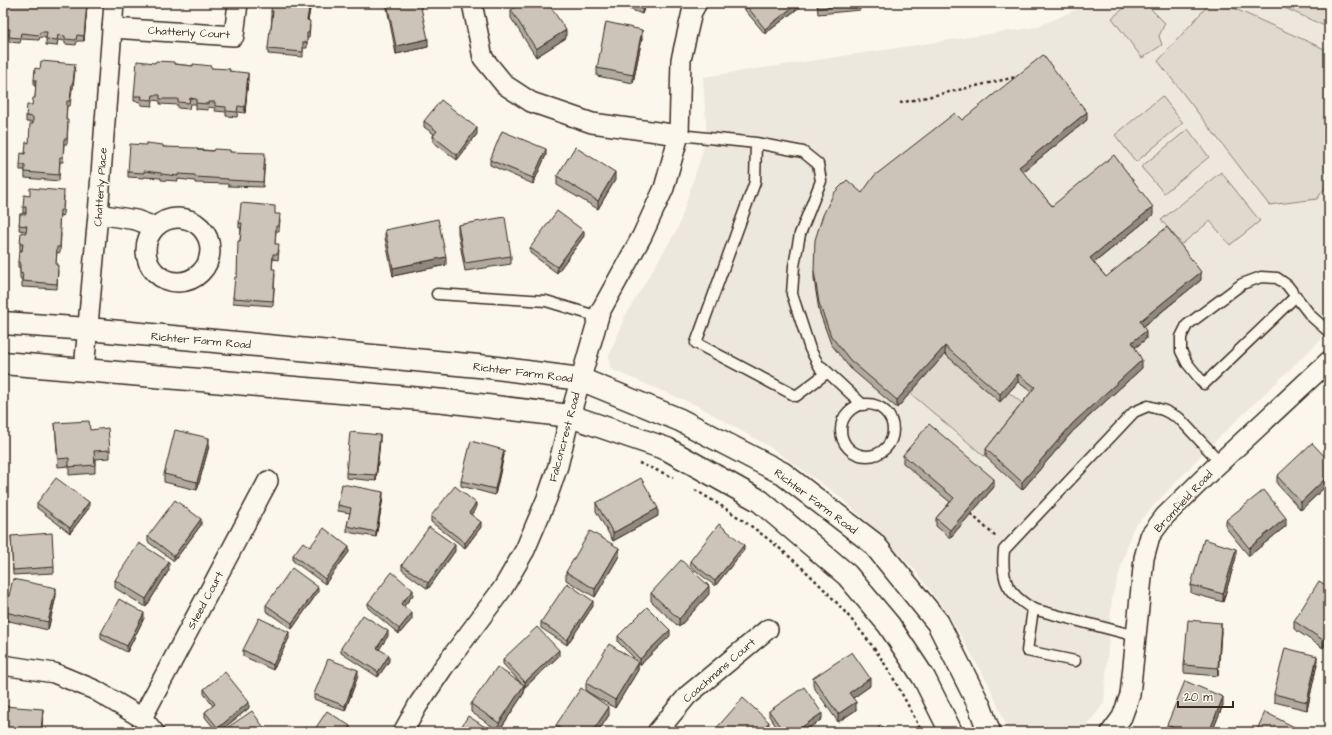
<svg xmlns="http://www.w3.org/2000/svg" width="1332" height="735" font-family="'Architects Daughter',sans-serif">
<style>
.built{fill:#ede8dd}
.green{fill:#dfd9ce;stroke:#8d8276}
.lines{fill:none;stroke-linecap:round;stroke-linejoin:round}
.lane-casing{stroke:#3b2a1e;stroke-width:13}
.street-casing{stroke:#3b2a1e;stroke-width:22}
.secondary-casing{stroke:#3b2a1e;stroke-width:25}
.path{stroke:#3b2a1e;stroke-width:2.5;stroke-dasharray:3 3;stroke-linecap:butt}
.lane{stroke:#fbf7ec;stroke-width:10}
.street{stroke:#fbf7ec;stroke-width:19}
.secondary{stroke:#fbf7ec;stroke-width:22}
.wall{fill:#afa99f;stroke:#3b2a1e}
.shaded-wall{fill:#8f8982;stroke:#3b2a1e}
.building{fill:#ccc4b9;stroke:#3b2a1e}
.labels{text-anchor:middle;stroke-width:3;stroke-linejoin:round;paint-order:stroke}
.street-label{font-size:11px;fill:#3b2a1e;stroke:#fbf7ec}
</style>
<rect width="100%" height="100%" fill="#fbf7ec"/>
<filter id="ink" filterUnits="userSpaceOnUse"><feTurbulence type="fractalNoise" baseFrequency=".025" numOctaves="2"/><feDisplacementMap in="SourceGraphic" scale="8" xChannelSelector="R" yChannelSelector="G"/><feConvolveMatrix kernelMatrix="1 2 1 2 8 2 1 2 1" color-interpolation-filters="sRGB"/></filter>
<g filter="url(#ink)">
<path class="built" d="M1092,3H1274L1329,28V332L1208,448L1133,528L1112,597L1104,703L1082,732H1009L989,685L950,617L914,569L874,528L839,496L770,447L696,405L610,369L609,356L625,316L678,228L707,138L703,77L1036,27Z"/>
<g class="green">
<path d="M1130,3H1145L1165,23L1159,36L1162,45L1142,58L1112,18Z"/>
<path d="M1210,3H1222L1329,51V182L1317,199L1269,205L1158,61Z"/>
<path d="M1274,3H1329V28Z"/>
<path d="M1162,96L1183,123L1136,162L1115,135Z"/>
<path d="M1188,129L1209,157L1164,193L1141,167Z"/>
<path d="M1221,172L1260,221L1230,245L1210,221L1182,244L1161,220Z"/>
<path d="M945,354L1000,401L1008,392L1026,406L984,456L910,393Z"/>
</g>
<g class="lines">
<defs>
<g id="lane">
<path d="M679,135L756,143L803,152L818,164L821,181L800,234L794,266L792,294L810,349L824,375L796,396L696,343L755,182L756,143"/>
<path d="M437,294L546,301L599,317"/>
<path d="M1296,296L1204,384L1187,363L1181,351V337L1187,325L1242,284L1261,277L1277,278L1287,285L1311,316L1329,332"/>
<path d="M822,367L863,405"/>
<circle cx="867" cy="430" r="26"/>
<path d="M1033,609L1027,651L1075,661"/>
<path d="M1136,636L1033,609C1007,593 1001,581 1004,550L1134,412L1148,406L1163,410L1179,418L1220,462"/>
</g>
<g id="street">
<path d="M472,3L483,58L505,85L531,102L592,123L679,135"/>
<path d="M112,28L234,36L238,3"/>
<path d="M98,214L136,220L155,227"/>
<circle cx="178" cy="250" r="32"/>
<path d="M84,370L98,214L114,3"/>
<path d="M3,665L54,673L95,690L142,718L154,732"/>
<path d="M142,718L268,481"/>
<path d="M403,732L418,705L443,668L503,588L525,550L547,498L558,466L570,416L600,312L642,236L664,188L679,135L681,60L692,12L697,3"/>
<path d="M657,732L688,695L768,629"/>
<path d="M1111,732L1122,717L1130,695L1144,558L1150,536L1165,516L1212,470L1329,361"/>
</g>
<g id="secondary">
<path d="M3,323L88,329L489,367L580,379L680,420L782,473L873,543L938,623L980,707L989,732"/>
<path d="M3,363L445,401L570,416L667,449L760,501L847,575L889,625L924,678L951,732"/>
</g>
</defs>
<use href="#lane" class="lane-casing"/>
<use href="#street" class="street-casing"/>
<use href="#secondary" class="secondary-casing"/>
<g class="path">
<path d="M900,103L1016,77"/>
<path d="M1326,303L1329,301"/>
<path d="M639,463L673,477"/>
<path d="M695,490C763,529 822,579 870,643C891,670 906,702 922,732"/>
<path d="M971,514L996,537"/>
</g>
<use href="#lane" class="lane"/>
<use href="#street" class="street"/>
<use href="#secondary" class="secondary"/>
</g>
<g class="wall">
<path d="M3,3L87,6L84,41H77L76,45L65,44V41L58,40L57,46L46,45V38L40,37L39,40L21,39L20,43L9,42V35L3,34Z"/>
<path d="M387,3H420L428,47L396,54L387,8Z"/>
<path d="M614,3H646L642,14Z"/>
<path d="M801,3V6L765,34L745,10V4Z"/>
<path d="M817,3H860V10L818,14Z"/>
<path d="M542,6L566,38L536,57L511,18V10Z"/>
<path d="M310,9L308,21L310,26L309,38H307V48H303V57L268,54V49L271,29L272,16H271V11Z"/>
<path d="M642,38L633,83L597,76V68Z"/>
<path d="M174,64L211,68L230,71L248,79L245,113L238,112L237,117L226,116V112L215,111V108L208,107V110L196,109V104H190L189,109L178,108V105L160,104V101L153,100L152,106L141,105V102L134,101V96Z"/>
<path d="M40,69L75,70L73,89H72L70,106H67L66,120L68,125L67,144H64L63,162H60L59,181L25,178V170H20V165L29,143L33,124V122H26V116L32,105L35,98L36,86H34V80Z"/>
<path d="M962,120H1087L1023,172L1052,206L1153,215L1094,263L1106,277L1201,280L1143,327L1146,339L1135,348L1142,368L1073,431L1022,490L986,457V449L1031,392L1018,382L1000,402L945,354L897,408L850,368L831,344L819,311L814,279V271Z"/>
<path d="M424,121L477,134L457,160L433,142V136L434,134L424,127Z"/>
<path d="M163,147L230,152L265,159L263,187L228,186V184L195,183V181L178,179V181L161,180V178L144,177V178L128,177V172Z"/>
<path d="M546,155L533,184L490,165V160Z"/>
<path d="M557,176L615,180L598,209L557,185Z"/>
<path d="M64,196L63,216L60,215L59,228L61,234L60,253L57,252L56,265L58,271L57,289L22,287V279H20V268L18,267V262L22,251V250H20V244L26,233V231L19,230L20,214H26V213H23V207Z"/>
<path d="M275,214L280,220L279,231H276L275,244L279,250L278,260L273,259L272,269L275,274L273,306L233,303V298L237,277L240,241L241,228H239V223Z"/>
<path d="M458,225L511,256V264L465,271L458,233Z"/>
<path d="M385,230L446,265L393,276L385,238Z"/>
<path d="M584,236L557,273L530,253V248Z"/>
<path d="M55,423L90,430L110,450V458L95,459V473L69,475V466L58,467Z"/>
<path d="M1329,424V434L1328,433V425Z"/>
<path d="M380,440L376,481L346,478V473Z"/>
<path d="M209,446L197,490L164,482V474Z"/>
<path d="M504,455L495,495L461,486V481Z"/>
<path d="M903,455L994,487L950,538L936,526V518L950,502L903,463Z"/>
<path d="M1329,461V483L1301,510L1277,484V476Z"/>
<path d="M383,498L376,537L347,532V526L350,513L338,511V505Z"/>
<path d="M37,503L89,508L70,533L37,508Z"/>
<path d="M596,503L658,516L613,541L596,511Z"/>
<path d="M476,508L471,515L481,527L465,548L431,522V516Z"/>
<path d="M1226,520L1286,526L1249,556L1226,528Z"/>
<path d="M201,525L174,561L148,542V536Z"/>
<path d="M11,536L54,567V573L13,575Z"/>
<path d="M310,547L349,552L325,584L293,561V555Z"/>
<path d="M744,550L715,586L690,566V561Z"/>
<path d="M455,551L428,589L402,570V565Z"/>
<path d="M619,556L595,597L566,580V572Z"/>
<path d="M1236,557L1223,602L1191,593V585Z"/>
<path d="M169,570L146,607L115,588V580Z"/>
<path d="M1329,587L1323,648L1294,629V621Z"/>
<path d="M318,592L292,629L266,611V605Z"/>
<path d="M651,593L709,594L679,627L651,601Z"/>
<path d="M413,595L404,606L412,619L399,634L368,608V603Z"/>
<path d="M56,596L48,630L5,620V612Z"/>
<path d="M593,606L567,645L541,628V622Z"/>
<path d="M144,618L127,652L101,639V633Z"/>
<path d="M1221,631L1218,676L1184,673V665Z"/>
<path d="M388,636L379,649L389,661L378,677L341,653V648Z"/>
<path d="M618,636H670L640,665L638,662V670L615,708L586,691V683L637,661L618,642Z"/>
<path d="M289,638L273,670L243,656V650Z"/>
<path d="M559,656L525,687H524V693L499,731L471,712V704L520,682L503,664V659Z"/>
<path d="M1317,664L1307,710L1274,702V694Z"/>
<path d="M358,676L345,711L314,699V694Z"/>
<path d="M813,678L870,686L853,698L856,710L838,722L813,686Z"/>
<path d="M204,689L249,708L219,732H217L205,717V712L213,706L204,694Z"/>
<path d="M1223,705L1212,732H1167V725Z"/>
<path d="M769,711L822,719L803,732H780L769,716Z"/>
<path d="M609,715L598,732H556V725Z"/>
</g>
<g class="shaded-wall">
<path d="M87,3V6L84,41V36Z"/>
<path d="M310,3V9L307,26V20Z"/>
<path d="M643,3H646L642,14V6Z"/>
<path d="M798,3H801V6L765,34V29Z"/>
<path d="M566,30V38L536,57V49Z"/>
<path d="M642,30V38L633,83V75Z"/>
<path d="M428,39V47L396,54V46Z"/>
<path d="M248,73V79L245,113V107Z"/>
<path d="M1087,112V120L1019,175V167Z"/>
<path d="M477,128V134L457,160V155Z"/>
<path d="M546,149V155L533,184V178Z"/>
<path d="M615,172V180L598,209V201Z"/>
<path d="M1153,207V215L1090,266V258Z"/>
<path d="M584,231V236L557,273V267Z"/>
<path d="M446,257V265L393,276V268Z"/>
<path d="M1201,272V280L1140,329V321Z"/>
<path d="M1146,331V339L1132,350V342Z"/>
<path d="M945,346V354L897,408V400Z"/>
<path d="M1142,360V368L1073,431L1022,490V482L1073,423Z"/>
<path d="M1018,374V382L1000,402V394Z"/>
<path d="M380,435V440L376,481V475Z"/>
<path d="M209,438V446L197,490V482Z"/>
<path d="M504,450V455L495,495V489Z"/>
<path d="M1329,475V483L1301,510V502Z"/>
<path d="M994,479V487L950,538V530Z"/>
<path d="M383,492V498L376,537V532Z"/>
<path d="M89,502V508L70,533V528Z"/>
<path d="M476,503V508L469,518V513Z"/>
<path d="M658,508V516L613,541V533Z"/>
<path d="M1286,518V526L1249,556V548Z"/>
<path d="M201,519V525L174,561V556Z"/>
<path d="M481,522V527L465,548V543Z"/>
<path d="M455,545V551L428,589V583Z"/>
<path d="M744,545V550L715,586V581Z"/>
<path d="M349,547V552L325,584V579Z"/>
<path d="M619,548V556L595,597V589Z"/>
<path d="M1236,549V557L1223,602V594Z"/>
<path d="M169,562V570L146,607V599Z"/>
<path d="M709,586V594L679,627V619Z"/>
<path d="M318,587V592L292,629V623Z"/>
<path d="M56,588V596L48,630V622Z"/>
<path d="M413,590V595L401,610V604Z"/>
<path d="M593,601V606L567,645V640Z"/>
<path d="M144,613V618L127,652V646Z"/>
<path d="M412,613V619L399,634V629Z"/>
<path d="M1221,623V631L1218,676V668Z"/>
<path d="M670,630V636L640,665V659Z"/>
<path d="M388,631V636L377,653V648Z"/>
<path d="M1329,631V639L1323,648V640Z"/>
<path d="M289,632V638L273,670V665Z"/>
<path d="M559,650V656L525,687V682Z"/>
<path d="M389,655V661L378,677V672Z"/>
<path d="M1317,656V664L1307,710V702Z"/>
<path d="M638,662V670L615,708V700Z"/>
<path d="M358,670V676L345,711V706Z"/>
<path d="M870,678V686L849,701V693Z"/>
<path d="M524,685V693L499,731V723Z"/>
<path d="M1223,697V705L1212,732H1209Z"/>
<path d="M249,702V708L219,732H218V728Z"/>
<path d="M856,702V710L838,722V714Z"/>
<path d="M609,707V715L598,732H592Z"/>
<path d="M43,709L42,732H41Z"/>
<path d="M822,713V719L803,732H795Z"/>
<path d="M769,722V730L767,732H760Z"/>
<path d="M350,726V732H346Z"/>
</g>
<g class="building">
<path d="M3,3H87L84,36L77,35L76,40L65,39V36L58,35L57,40L46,39L47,32H40L39,35L21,33L20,38L9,37L10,29H3Z"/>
<path d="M272,3H310L307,20L310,21L309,33H307V43L303,42V52L268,49L270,29H271L273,11H271Z"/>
<path d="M387,3H420L428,39L396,46Z"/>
<path d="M522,3H540L542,6L545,3H548L566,30L536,49L511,10Z"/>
<path d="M633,3H643L642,6Z"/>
<path d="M746,3H798L765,29L745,4Z"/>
<path d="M817,3H860V4L818,8Z"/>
<path d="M606,22L642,30L633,75L597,68Z"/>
<path d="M1043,55L1087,112L1019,167L1052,206L1114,155L1153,207L1090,258L1106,277L1167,227L1201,272L1140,321L1146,331L1132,342L1142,360L1073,423L1022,482L986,449L1035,387L1018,374L1000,394L945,346L897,400L850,360L831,336L819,303L814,271L815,240L823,215L834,193L847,180L862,193L874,176L955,113L962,120Z"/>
<path d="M41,61L75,64L73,83H72L70,101H67L66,120H68L67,139H64L63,157H60L59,175L25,172V165H20L21,153L25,154L26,142L29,143L30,124H33V117L26,116L27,105H32L33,98H35L36,80H34L35,68L40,69Z"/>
<path d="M137,61L155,63L156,61L174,62V64L193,66V64L211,66V68L230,69L229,71L248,73L245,107L238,106L237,112L226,111V107L215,106V102H208V104L196,103V99L190,98L189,103L178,102V99H160V95H153L152,100L141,99L142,96H134Z"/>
<path d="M441,100L477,128L457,155L433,136L437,131L424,121Z"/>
<path d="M502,131L546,149L533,178L490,160Z"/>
<path d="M146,143L163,145V147L197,148V150L213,151L214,149L230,150V152L265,153L263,182L228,180V179L195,177V175L178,174V176L161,174V173L144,171V173L128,172L130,144L146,145Z"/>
<path d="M575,147L615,172L598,201L557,176Z"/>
<path d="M30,188L64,191L63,210H60L59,228H61L60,247H57L56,265H58L57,284L22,281L23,274L20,273V262H18L19,251H22L23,244H20L21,232L26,233L27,226L19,225L20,214H26V207H23L24,195L30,196Z"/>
<path d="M241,203L275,206V214H280L279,226H276L275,244H279L278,254H273L272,269H275L273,301L233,298L235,277H237L238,241H240L242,223H239Z"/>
<path d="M557,211L584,231L557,267L530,248Z"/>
<path d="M505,217L511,256L465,263L458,225Z"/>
<path d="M438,219L446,257L393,268L385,230Z"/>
<path d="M89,421L90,430L108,428L110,450L94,451L95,465L69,467V458L58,459L55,423Z"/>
<path d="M929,424L994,479L950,530L936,518L954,498L903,455Z"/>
<path d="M175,430L209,438L197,482L164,474Z"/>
<path d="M350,432L380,435L376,475L346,473Z"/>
<path d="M471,441L504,450L495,489L461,481Z"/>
<path d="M1312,443L1329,461V475L1301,502L1277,476Z"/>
<path d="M56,478L89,502L70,528L37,503Z"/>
<path d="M641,478L658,508L613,533L596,503Z"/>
<path d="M342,484L383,492L376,532L347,526L351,508L338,505Z"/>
<path d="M455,486L476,503L469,513L481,522L465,543L431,516Z"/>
<path d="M1264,490L1286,518L1249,548L1226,520Z"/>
<path d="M175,500L201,519L174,556L148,536Z"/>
<path d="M719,524L744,545L715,581L690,561Z"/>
<path d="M429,527L455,545L428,583L402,565Z"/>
<path d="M324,528L349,547L325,579L293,555L303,542L310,547Z"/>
<path d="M590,531L619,548L595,589L566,572Z"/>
<path d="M52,533L54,567L13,570L11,536Z"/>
<path d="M1204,539L1236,549L1223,594L1191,585Z"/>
<path d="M139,543L169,562L146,599L115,580Z"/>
<path d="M681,560L709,586L679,619L651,593Z"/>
<path d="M292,568L318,587L292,623L266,605Z"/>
<path d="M392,572L413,590L401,604L412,613L399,629L368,603Z"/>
<path d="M13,579L56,588L48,622L5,612Z"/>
<path d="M1319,581L1329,587V631L1323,640L1294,621Z"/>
<path d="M567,583L593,601L567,640L541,622Z"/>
<path d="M119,599L144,613L127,646L101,633Z"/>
<path d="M647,607L670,630L640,659L618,636Z"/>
<path d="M363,615L388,631L377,648L389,655L378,672L341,648Z"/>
<path d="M259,618L289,632L273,665L243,650Z"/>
<path d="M1188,620L1221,623L1218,668L1184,665Z"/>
<path d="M537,627L559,650L525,682L503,659Z"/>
<path d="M609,644L638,662L615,700L586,683Z"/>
<path d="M1285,648L1317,656L1307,702L1274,694Z"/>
<path d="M852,652L870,678L849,693L856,702L838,714L813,678Z"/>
<path d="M328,659L358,670L345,706L314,694Z"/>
<path d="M497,667L524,685L499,723L471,704Z"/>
<path d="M225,672L249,702L218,728L205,712L215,704L204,689Z"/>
<path d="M1185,681L1223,697L1209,732H1184L1167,725Z"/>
<path d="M804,687L822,713L795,732H784L769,711Z"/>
<path d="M581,688L609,707L592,732H565L556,725Z"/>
<path d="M743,698L769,722L760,732H715L714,731Z"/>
<path d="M3,706L43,709L41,732H3Z"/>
<path d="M252,711L267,732H221Z"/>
<path d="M327,711L350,726L346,732H313Z"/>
<path d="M1265,712L1304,732H1256Z"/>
<path d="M468,716L493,732H458Z"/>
<path d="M880,725L892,732H876Z"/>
</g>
</g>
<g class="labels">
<g class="street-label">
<text transform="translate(189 32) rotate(3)" y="4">Chatterly Court</text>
<text transform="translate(100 187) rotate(-86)" y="4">Chatterly Place</text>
<text transform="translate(201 340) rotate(5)" y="4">Richter Farm Road</text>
<text transform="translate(523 372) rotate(7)" y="4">Richter Farm Road</text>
<text transform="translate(564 437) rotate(-75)" y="4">Falconcrest Road</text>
<text transform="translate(816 501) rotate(37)" y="4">Richter Farm Road</text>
<text transform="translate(1183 501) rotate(-47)" y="4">Bromfield Road</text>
<text transform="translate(205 600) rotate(-62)" y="4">Steed Court</text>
<text transform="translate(719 670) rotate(-41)" y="4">Coachmans Court</text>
</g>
</g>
<rect width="1332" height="735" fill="none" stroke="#fbf7ec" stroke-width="16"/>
<rect x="8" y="8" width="1316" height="719" fill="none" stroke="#3b2a1e" stroke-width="1.5" filter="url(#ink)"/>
<path d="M1178 701v6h55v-6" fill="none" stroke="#3b2a1e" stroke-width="2"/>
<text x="1184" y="701" font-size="12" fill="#3b2a1e" stroke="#fbf7ec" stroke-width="3" paint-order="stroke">20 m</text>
</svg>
